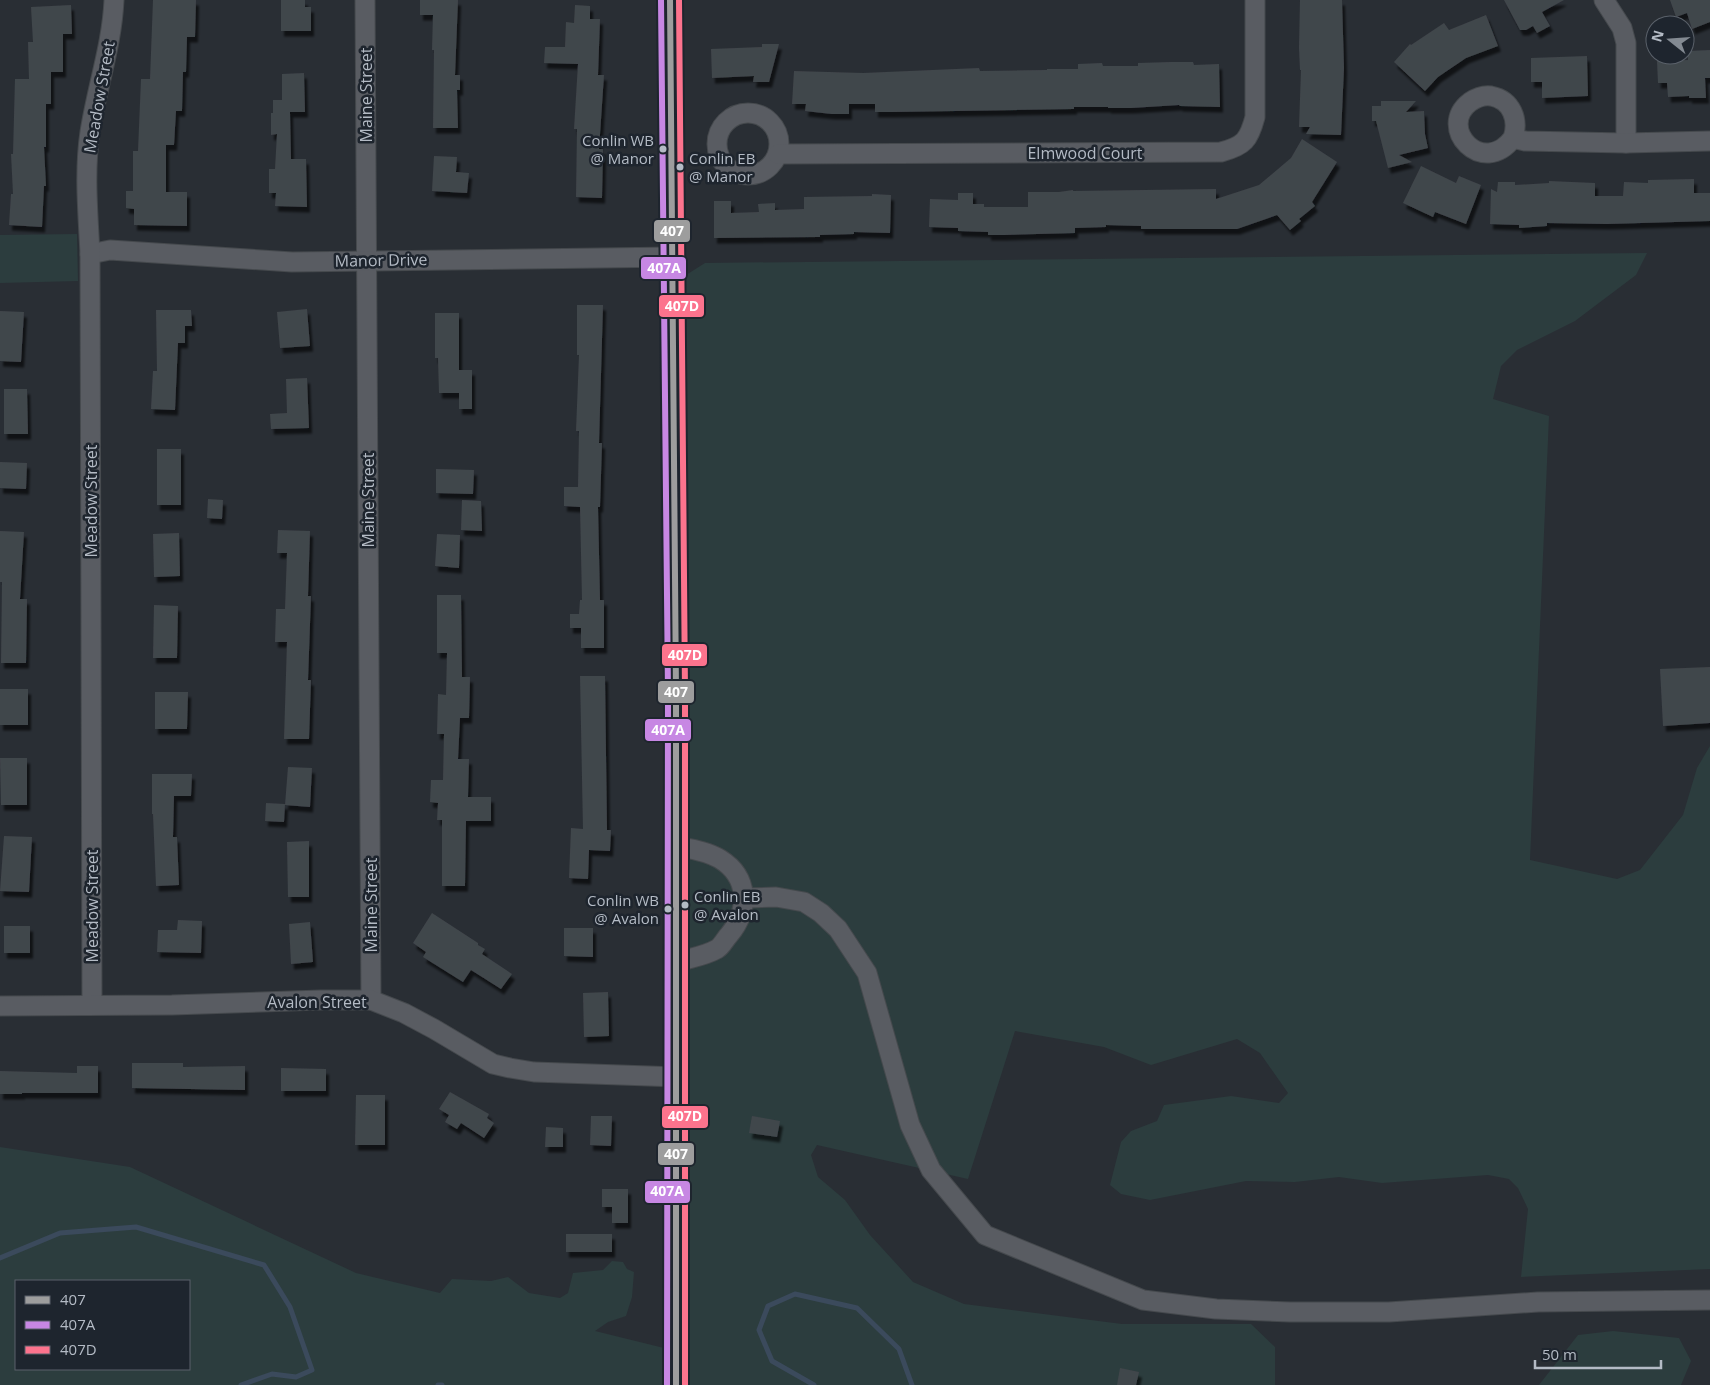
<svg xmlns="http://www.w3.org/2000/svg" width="1710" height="1385" font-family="'Open Sans',sans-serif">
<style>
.green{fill:#2c3d3e;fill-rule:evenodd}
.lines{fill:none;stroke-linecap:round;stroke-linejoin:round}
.stream{stroke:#3b4a5c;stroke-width:5}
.building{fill:#41464b;filter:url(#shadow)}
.minor-casing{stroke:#45494d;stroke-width:21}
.minor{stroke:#595c62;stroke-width:19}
.bus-1-casing{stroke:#1e252e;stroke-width:10}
.bus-2-casing{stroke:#1e252e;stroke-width:10}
.bus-3-casing{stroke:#1e252e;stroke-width:10}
.bus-1{stroke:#9d9d9d;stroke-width:6}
.bus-2{stroke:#c787e3;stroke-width:6}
.bus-3{stroke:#fc738d;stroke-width:6}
.bus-dot{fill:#b4bbc5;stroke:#1e252e;stroke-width:2}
.labels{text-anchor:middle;stroke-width:5;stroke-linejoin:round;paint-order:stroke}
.bus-label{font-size:15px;fill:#b4bbc5;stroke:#1e252e;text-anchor:end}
.street-label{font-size:16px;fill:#b4bbc5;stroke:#1e252e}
.line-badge{stroke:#1e252e;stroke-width:2}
.badge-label{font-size:14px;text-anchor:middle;font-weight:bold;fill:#fff}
</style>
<defs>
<filter id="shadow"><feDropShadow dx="3" dy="5.5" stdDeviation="1" flood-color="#0009"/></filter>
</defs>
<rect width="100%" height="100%" fill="#292e34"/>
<g class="green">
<path d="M77,234L78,281L0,283V235Z"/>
<path d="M1647,253L1636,275L1575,321L1517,350L1501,366L1493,399L1549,416L1530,860L1617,879L1640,870L1683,815L1697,768L1710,746V1269L1521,1277L1528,1209L1518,1188L1509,1179L1488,1175L1382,1183L1339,1177L1295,1182L1246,1181L1150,1200L1121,1194L1110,1185L1121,1142L1131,1131L1157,1121L1164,1105L1231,1096L1279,1103L1288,1093L1260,1053L1237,1039L1151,1065L1104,1047L1015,1031L968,1179L817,1145L811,1155L818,1177L845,1200L870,1235L913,1282L964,1304L1122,1324H1251L1275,1347V1385H688L680,1317L675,282L705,263Z"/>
<path d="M0,1147L130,1167L356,1273L440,1293L452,1279L491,1281L508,1277L529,1293L560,1298L568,1293L573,1273L603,1270L612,1261L623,1262L627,1269L634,1272L632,1297L626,1316L608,1322L595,1331L664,1348L662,1385H0ZM16,1281H189V1369H16Z"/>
<path d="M1613,1331L1679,1338L1691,1361L1681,1385H1539L1578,1335Z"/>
</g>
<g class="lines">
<g class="stream">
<path d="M0,1258L60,1233L136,1227L264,1265L290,1307L312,1370L296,1377L272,1374L241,1385"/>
<path d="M438,1385H442"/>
<path d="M814,1385L772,1361L759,1330L768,1306L795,1294L857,1308L899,1349L912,1385"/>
</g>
</g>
<g class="building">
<path d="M153,0H196L195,37H187L186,72H183L182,111H176L174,145H166V192H187V226L134,225V209L126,208V191H133V151H138L141,79H150Z"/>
<path d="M281,0H305V7H311V31H281Z"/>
<path d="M420,0H458L455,75H460V90H457L458,128H433L434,50H432L433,15H420Z"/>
<path d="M1300,0H1342L1344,68L1341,135L1306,134L1310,127H1299L1301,70H1300L1299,48Z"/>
<path d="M1504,0H1564L1542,12L1550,26L1537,33L1533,26L1526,30H1520Z"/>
<path d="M1670,0H1710V22L1692,29L1687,13L1676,17Z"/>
<path d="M71,5L72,34H63V72H51V104H46V147H44L46,186H44L42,227L9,225L11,194H13L11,154H13L15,79H29L28,42H33L31,7Z"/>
<path d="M575,5L590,6V19H600L598,75H604L599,149H603L602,198L576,197L577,129H574L578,64L544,63L545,47H565L566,22L574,23Z"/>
<path d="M1486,15L1498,46L1466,58L1438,77L1425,91L1394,62L1410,44L1411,45L1444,23L1449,30Z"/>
<path d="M762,44H779L769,82H753L754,76L712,78L711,49L762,47Z"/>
<path d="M1710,50V78H1705L1706,98H1689V96L1668,97L1667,83H1658L1657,61L1688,60V51Z"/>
<path d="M1587,56L1588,96L1542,98V82H1531V58Z"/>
<path d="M1171,62H1193L1194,65L1219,64L1220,107L1180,106L1179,105L1131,108H1108V107H1074V109L893,112H875V104H849V114H832L805,111L806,104H792L794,71L863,73L979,68L980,71L1047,70V69H1078V64L1102,63L1103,66H1138V63Z"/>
<path d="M304,73L305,112H290L291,159H306L307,207L275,206L276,193H269V169H275L277,134L271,135V113H273V100H282V74Z"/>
<path d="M1381,101H1416L1406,112L1424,111L1425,134L1428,148L1399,155L1412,162L1388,168L1376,121H1372V106H1381Z"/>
<path d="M1302,139L1337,162L1312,202L1315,206L1299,219L1301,221L1290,230L1277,215L1237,229H1141V226L1106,225V227L1075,228V233L1004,235H988V232L958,231V228L929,227L930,199L958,200V193H973V204H984V207H1028V192H1059L1073,190V191L1216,189V199L1259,185L1291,158Z"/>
<path d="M434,156L457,157L456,172L469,173L467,193L432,191Z"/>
<path d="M1421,166L1456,183L1459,176L1481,185L1466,224L1435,212L1433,217L1403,203Z"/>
<path d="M1694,179V193H1710V221L1607,224L1547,223V226L1519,228V225L1490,224L1491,189L1497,192L1498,182H1515V185L1549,183V181L1595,183V196H1623L1624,182L1648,183V180Z"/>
<path d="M872,194L891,195L890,233L854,232V234L820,235V237L714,238V201H731V213L759,212L758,204L775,203V210L804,209V197L872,196Z"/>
<path d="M577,305H603L599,443H602L600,507H598L600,600H604V648H581V628H570V614H579L580,600H582L580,507L564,506V487H578L579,431H576L579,355H577Z"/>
<path d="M307,309L310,346L280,348L277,312Z"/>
<path d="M156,310H191L192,326H185V343H178L175,410L151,409L153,371H157Z"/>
<path d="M0,311L24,312L21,362L0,361Z"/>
<path d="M435,313H459V370H472V409H459V393H439L438,358H435Z"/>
<path d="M307,378L309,428L271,429L270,414L287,413L286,379Z"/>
<path d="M4,389H27L28,434H4Z"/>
<rect x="157" y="449" width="24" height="56"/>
<path d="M0,462L27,463L26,489L0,488Z"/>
<path d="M436,469L474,470L473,494L436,493Z"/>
<path d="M208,499L223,500L222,519L207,518Z"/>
<path d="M462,500L481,501L482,531L461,530Z"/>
<path d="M278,530L310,531L308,596H311L308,680H311L309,739H284L287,642H275L276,609H285L287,553H277Z"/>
<path d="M0,531L24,532L20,599H27L26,663H1L2,582H0Z"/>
<path d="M179,533L180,576L154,577L153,534Z"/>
<path d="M437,534L460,535L459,568L435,566Z"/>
<path d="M437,595H461L462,677H470L469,718H460L458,759H469L468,797H491V821H466L465,886H442V820H437L438,803L430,802L431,780H443L444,734H437L438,694L446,695L447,653H437Z"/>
<path d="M154,605L178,606L177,658H153Z"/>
<path d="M1710,667V723L1663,726L1660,669Z"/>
<path d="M580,676H605L607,830H611L610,851L589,850L588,879L569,878L571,828L583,829Z"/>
<rect x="0" y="689" width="28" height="36"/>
<path d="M155,692H188L187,729H155Z"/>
<path d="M0,758H27V805H1Z"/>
<path d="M288,767L312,768L310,807L285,805Z"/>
<path d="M152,774H192L191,796H174L173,837H177L179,885L156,886L153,814H152Z"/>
<path d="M266,803L285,804L284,822L265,821Z"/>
<path d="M4,836L32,837L29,892L0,891Z"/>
<path d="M309,841V897H288L287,842Z"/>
<path d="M432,913L478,943V945L485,949L482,954L512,974L501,989L471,970L463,982L423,957L426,952L413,943Z"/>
<path d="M178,920L202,921L201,953L157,952L158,930H177Z"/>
<path d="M310,922L313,962L291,964L289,924Z"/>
<rect x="4" y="926" width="26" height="27"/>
<path d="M564,928H593V957L564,956Z"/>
<path d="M608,992L609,1036L584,1037L583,993Z"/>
<path d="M132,1063H183V1067L245,1066V1090L132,1088Z"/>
<path d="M77,1066H98V1093H22V1094H0V1071L77,1073Z"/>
<path d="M281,1068L326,1069V1091H281Z"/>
<path d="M450,1092L489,1114L487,1118L494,1123L484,1138L461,1123L457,1129L445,1122L449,1115L439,1109Z"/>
<path d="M356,1095H385V1145H355Z"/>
<path d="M591,1116H612L611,1146L590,1145Z"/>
<path d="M752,1116L780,1121L777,1137L749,1133Z"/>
<path d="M546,1127L563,1128V1147H545Z"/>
<path d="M602,1189H628V1223H612V1207H602Z"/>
<rect x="566" y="1234" width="46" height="18"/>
<path d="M1120,1368L1139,1372L1136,1385H1117Z"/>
</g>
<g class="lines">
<defs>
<g id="minor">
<path d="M365,0L371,1000"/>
<path d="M670,0C676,462 679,923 676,1385"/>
<path d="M1604,0L1622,28L1626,43V143"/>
<circle cx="748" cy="144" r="31"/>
<path d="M1513,138C1483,178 1436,128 1470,102C1476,98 1484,95 1491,96C1512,100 1519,120 1513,138L1525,141L1626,143L1710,141"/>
<path d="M778,154L1221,152C1244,146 1249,140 1255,117V0"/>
<path d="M90,254L110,250L292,262L674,257"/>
<path d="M676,846C691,849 707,851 720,859C749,877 750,910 729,935C725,939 722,946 717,949C705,956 690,958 677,962"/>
<path d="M745,898L776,897L804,902L821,913L838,929L867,973L910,1125L931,1170L985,1235L1143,1300L1216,1309L1290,1312H1389L1538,1302L1710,1300"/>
<path d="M92,1005L90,254C88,213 84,172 90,132C97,87 112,45 114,0"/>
<path d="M0,1006L172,1005L321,1000H371L404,1013L434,1029L493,1064L510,1068L534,1072L678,1077"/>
</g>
</defs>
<use href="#minor" class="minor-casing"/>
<use href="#minor" class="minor"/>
<defs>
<path id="bus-1" d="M670,0L676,692V1385"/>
<path id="bus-2" d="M661,0L668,693L667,1385"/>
<path id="bus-3" d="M679,0L685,692V1385"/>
</defs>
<use href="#bus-1" class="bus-1-casing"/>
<use href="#bus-2" class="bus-2-casing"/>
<use href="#bus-3" class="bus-3-casing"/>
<use href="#bus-1" class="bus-1"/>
<use href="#bus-2" class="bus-2"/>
<use href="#bus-3" class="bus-3"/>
</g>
<g class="bus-dot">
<circle cx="663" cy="149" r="4.5"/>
<circle cx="680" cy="167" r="4.5"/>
<circle cx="685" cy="905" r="4.5"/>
<circle cx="668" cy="909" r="4.5"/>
</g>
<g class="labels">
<g class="bus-label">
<text x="654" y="146">Conlin WB<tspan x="654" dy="18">@ Manor</tspan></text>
<text x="689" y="164" text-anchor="start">Conlin EB<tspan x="689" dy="18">@ Manor</tspan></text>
<text x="694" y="902" text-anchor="start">Conlin EB<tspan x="694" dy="18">@ Avalon</tspan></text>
<text x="659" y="906">Conlin WB<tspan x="659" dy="18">@ Avalon</tspan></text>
</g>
<g class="street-label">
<text transform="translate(366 95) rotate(-90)" y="6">Maine Street</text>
<text transform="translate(99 97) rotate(-80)" y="6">Meadow Street</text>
<text x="1085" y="159">Elmwood Court</text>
<text transform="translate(381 260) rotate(-1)" y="6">Manor Drive</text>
<text transform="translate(368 500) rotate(-90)" y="6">Maine Street</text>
<text transform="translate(91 501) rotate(-90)" y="6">Meadow Street</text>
<text transform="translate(371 905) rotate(-90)" y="6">Maine Street</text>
<text transform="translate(92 906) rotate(-90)" y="6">Meadow Street</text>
<text x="317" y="1008">Avalon Street</text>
</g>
</g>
<g class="line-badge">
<rect x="653" y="219" width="38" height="24" rx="5" fill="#9d9d9d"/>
<rect x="640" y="256" width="47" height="24" rx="5" fill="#c787e3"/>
<rect x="658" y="294" width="47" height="24" rx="5" fill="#fc738d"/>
<rect x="661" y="643" width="47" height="24" rx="5" fill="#fc738d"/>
<rect x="657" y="680" width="38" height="24" rx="5" fill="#9d9d9d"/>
<rect x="644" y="718" width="48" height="24" rx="5" fill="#c787e3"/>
<rect x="661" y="1105" width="48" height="24" rx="5" fill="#fc738d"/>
<rect x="657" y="1142" width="38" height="24" rx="5" fill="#9d9d9d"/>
<rect x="644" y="1180" width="47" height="24" rx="5" fill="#c787e3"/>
</g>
<g class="badge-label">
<text x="672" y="236">407</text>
<text x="664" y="273">407A</text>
<text x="682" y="311">407D</text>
<text x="685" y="660">407D</text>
<text x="676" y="697">407</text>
<text x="668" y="735">407A</text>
<text x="685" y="1121">407D</text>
<text x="676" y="1159">407</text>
<text x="667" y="1196">407A</text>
</g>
<rect x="15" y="1280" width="175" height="90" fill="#1e252e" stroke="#5a616a"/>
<rect x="25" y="1296" width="25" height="8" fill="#9d9d9d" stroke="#5a616a"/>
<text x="60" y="1305" font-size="15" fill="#b4bbc5">407</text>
<rect x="25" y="1321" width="25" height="8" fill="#c787e3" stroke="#5a616a"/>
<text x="60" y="1330" font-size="15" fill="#b4bbc5">407A</text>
<rect x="25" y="1346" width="25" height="8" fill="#fc738d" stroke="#5a616a"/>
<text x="60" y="1355" font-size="15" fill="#b4bbc5">407D</text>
<g transform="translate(1670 40) rotate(287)"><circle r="24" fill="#1e252e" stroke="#5a616a"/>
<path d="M0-4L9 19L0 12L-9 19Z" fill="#838a92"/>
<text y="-8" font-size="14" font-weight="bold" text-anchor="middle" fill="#b4bbc5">N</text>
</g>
<path d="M1535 1360v8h126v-8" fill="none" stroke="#b4bbc5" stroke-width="2.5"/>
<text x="1542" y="1360" font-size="15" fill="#b4bbc5" stroke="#1e252e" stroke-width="4" paint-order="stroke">50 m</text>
</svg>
